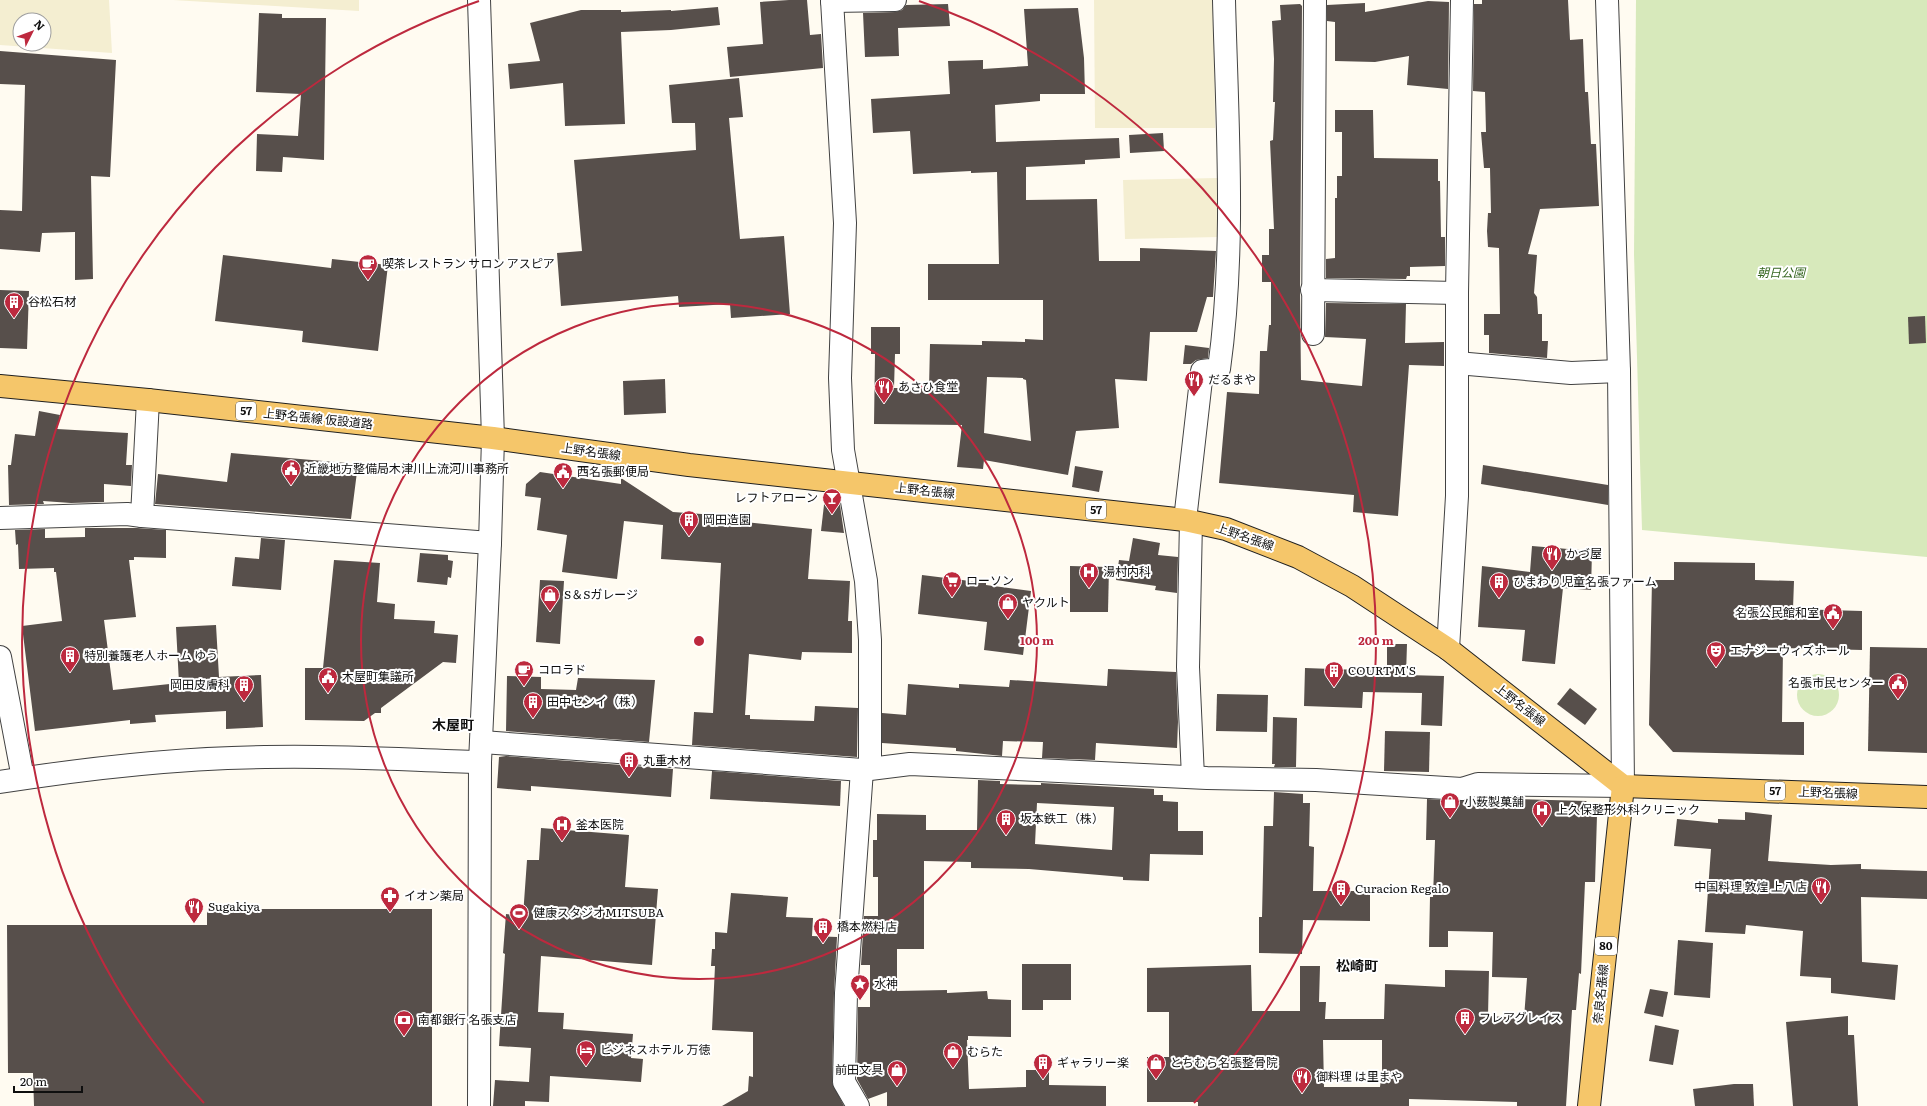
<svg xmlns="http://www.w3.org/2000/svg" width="1927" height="1106" font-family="Literata,'Noto Sans JP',serif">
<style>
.farmland{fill:#f4eed1;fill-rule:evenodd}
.green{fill:#d7e9bb}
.building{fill:#574f4b;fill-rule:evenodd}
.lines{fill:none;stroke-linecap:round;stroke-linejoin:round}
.minor-casing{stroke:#424242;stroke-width:24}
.major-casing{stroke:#202020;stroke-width:24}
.minor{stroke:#fff;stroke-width:22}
.major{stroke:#f5c66a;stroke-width:22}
.ring{fill:none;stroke:#bd293e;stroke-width:2}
.labels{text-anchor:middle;stroke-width:4;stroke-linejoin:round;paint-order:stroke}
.shield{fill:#fff;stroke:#575757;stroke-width:1}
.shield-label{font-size:11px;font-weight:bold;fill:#0f0f0f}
.poi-label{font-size:12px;fill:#0f0f0f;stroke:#fff;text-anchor:start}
.park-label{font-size:12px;font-style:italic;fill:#356620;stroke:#fff}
.street-label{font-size:12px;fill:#0f0f0f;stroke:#fff}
.quarter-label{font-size:14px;font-weight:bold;fill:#0f0f0f;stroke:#fff}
.centre{fill:#bd293e;stroke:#fff;stroke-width:2}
.ring-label{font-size:12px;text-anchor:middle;font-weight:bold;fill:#bd293e;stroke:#fff;stroke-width:4;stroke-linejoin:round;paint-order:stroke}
</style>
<rect width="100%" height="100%" fill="#fffbf1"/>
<g class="farmland">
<path d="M0,0H109L112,53L0,45ZM20,20H44V44H20Z"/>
<path d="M173,0H359V11Z"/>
<path d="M1094,0H1214L1215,128H1095Z"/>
<path d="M1217,178L1219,237L1125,239L1123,180Z"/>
</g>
<g class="green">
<path d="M1636,0H1927V557L1642,530L1634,254Z"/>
<circle cx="1818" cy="695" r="21"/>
</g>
<g class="building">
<path d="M789,0H807L810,35L821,34L823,68L730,77L727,47L763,44L760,2Z"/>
<path d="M1482,0H1568L1570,40L1583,39L1585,92H1588L1591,144H1596L1599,206L1540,209L1528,254L1537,255L1534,293L1537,297L1538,314H1542V341H1548L1547,358L1489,353V335H1484V314H1500L1499,248L1488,247L1487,231L1488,213H1491L1490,168H1484L1481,132H1486L1485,92L1473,91L1474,4H1482Z"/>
<path d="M1428,1L1449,2L1448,89L1407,85L1409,56L1375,62L1335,61V22L1327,21V5L1365,3V12Z"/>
<path d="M948,4L950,26L898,28L899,56L865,57L863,13L895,12L902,10L906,5Z"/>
<path d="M1300,4L1302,6L1300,290L1301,380L1362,386L1366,339L1325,337L1326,303L1406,304L1405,343L1444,342V366L1409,365L1398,516L1353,512L1354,495L1219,483L1227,392L1259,394L1260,351H1267L1269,325H1271V282H1262V255H1269V229H1274L1270,141L1273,140L1275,102H1273L1274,59L1272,21L1281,20L1280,5Z"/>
<path d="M718,7L720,25L671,30L621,32L625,124L565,126L563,83L510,89L508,64L540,61L530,23L581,10H621V12L671,10V11Z"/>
<path d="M1078,8L1084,58L1085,94H1040V101L995,105L996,142L1119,138L1120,158L1085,160V164L1026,167V200L1097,199L1099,261H1140V248L1216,251L1213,297H1207L1197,332H1150L1147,381L1115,379L1119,428L1076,431L1068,475L984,460L983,469L957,467L962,425L874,424L875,354H871V327H900V354H895L894,388H929L930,344L982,345V341L1025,342V339L1043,340V300H928V264H999L997,172L971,173V171L913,174L910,131L873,133L871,99L950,94L948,61L983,60V69L1028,66L1024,9ZM987,377L1023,378V379L1026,380L1031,441L984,433Z"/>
<path d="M259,13L282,14V18H326L324,160L283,157L282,172L256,171L257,134L298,136L301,94L256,92Z"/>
<path d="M0,51L116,60L110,177L91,176L93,279L75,280V232L42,233L40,252L0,249V210L22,211L25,85L0,84Z"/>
<path d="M739,78L743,117L729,118L740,239L784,236L790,314L731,318L730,304L679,307L678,296L561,306L557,253L582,251L574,160L696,150L695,123H672L669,85Z"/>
<path d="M1335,110H1373L1374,158L1438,159V181H1440L1441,237H1445V266L1410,267V276H1407L1406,279L1326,278V259L1335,258V198H1337V176H1342V132H1335Z"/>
<path d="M1163,133L1164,151L1130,153L1129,135Z"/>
<path d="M223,255L331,268L332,259L388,265L378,351L302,342L303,331L215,321Z"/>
<path d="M0,290L29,291L27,349L0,348Z"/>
<path d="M1925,316L1926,343L1909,344L1908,317Z"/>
<path d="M1185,345L1209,348L1208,358L1196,360L1191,364H1183Z"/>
<path d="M665,379L666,413L624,415L623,381Z"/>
<path d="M39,411L60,415L57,429L128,433L126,465H132L131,486L104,484V502L71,503L43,501L44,504L9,505L8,465H11L15,434L35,436Z"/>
<path d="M231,453L358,464L351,519L155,504L158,474L227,482Z"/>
<path d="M1483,465L1608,485V505L1481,484Z"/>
<path d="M1075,466L1103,471L1099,492L1072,487Z"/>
<path d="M540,472L621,484V478L673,512L716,515V519L812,529L808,579L850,581L848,621H852V653L802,652L801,660L749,654L745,715H750V719L814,721L815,706L858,708L857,757L692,745L694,712L713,713L721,563L661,559L663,525L624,521L617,579L562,572L567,535L537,530L541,498L525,496L526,484Z"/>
<path d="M825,496L839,498L844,533L821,531Z"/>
<path d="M85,528H137L166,530V558L134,557V560H129L136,617L104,620L113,690L179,683L176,627L216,625L219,677L261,675L263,727L226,729V711L155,715L156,722L130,724V720L35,731L22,626L62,621L56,572H54V568L19,569L18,544L16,545L15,530L45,529V538L85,537Z"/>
<path d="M261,538L285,540L281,590L232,586L235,557L259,559Z"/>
<path d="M1133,538L1160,543L1158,555L1178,557L1177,593L1155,590L1156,586L1116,580L1119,560L1129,561Z"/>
<path d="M1532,546L1592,551L1591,590L1563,588L1555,664L1522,661L1525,630L1478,627L1482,566L1530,572Z"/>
<path d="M420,553L448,555V560L453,561L451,578L448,577L447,585L417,582Z"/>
<path d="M334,560L380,563L377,602L395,604L394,619L435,621L434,633L458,635L456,663L443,662L381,708V713H375L364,721L305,720V668H323Z"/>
<path d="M1674,562L1755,563V580L1794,581L1793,609L1862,611V650L1783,648L1782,722H1804V755L1673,752L1649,725L1652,580H1674Z"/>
<path d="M1070,566L1109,567L1108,612H1070Z"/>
<path d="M922,575L986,583V585L1031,591L1023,655L984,650L987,622L918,614Z"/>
<path d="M540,580L564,581L560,644L536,642Z"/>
<path d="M1387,644H1407L1406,675L1444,676L1442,726L1421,725L1422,693L1363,692L1362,708L1304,706L1305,668L1387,671Z"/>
<path d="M1870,647L1927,648V753L1868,751Z"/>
<path d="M1108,669L1176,672L1178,722L1177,748L1096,743L1095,760L1042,758L1043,742L1003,741L1002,756L956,751V748L882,743V713L906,715L908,684L959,688V684L1009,687L1010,680L1107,686Z"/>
<path d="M507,676L541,677V689L576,690L578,678L655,680L649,742L506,731Z"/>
<path d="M1570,688L1597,709L1585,725L1557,704Z"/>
<path d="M1217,694L1268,695L1267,732L1216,731Z"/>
<path d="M1273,717L1297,718L1296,767H1274L1275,764H1272Z"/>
<path d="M1385,731L1430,732L1429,772L1384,771Z"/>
<path d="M506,756L673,769L671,797L531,786V791L497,788L499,757Z"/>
<path d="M712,771L841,781L840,806L710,799Z"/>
<path d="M978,780L1000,781V784L1041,785V783L1154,789V795H1163V801L1178,802V831H1203V855L1150,854L1149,881L1123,880V877L1029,869L971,868V862L924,861V949H897V991L947,990V993L987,991L988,999L1011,1000V1037L968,1036V1040H967L969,1089L1026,1087V1070H1049V1085L1106,1086V1106H887V1092L868,1099L857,1079L858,1007H870V965H861L864,916H878V877H873V840H877V814L926,815V830H977ZM1037,803L1114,807L1112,850L1035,844Z"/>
<path d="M1274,792L1303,794V803H1310L1309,846L1314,847L1313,891H1370V921L1303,920L1302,954L1259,953V917H1262L1264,826H1273Z"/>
<path d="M1482,798L1586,801L1597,815L1595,882H1585L1581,974L1579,973L1576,1010H1572L1566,1106H1517V1102L1409,1099V1106H1198V1102H1147V1057H1169V1012H1147V968L1251,965L1252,1011H1300V966H1320L1319,1002H1326L1325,1019H1384L1385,984L1445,987V970L1489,971L1488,1016L1524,1018L1527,978L1492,977L1493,932L1448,931V947H1429L1430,897H1433L1435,840H1426L1427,799L1461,801ZM1323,1040H1382V1071L1380,1087H1324Z"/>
<path d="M1745,812L1772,815L1768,861L1831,865L1861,864V869L1927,871V899L1861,897L1862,962L1898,965L1895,1000L1831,993V978L1800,976L1803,931L1746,925L1745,934L1705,932L1711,849L1674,846L1677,819L1718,823V819L1745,820Z"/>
<path d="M541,828L629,835L625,887L658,889L652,965L541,956L538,1012L564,1013L563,1029L633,1034L631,1058L643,1059L641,1082L550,1076L549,1102L525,1101V1106H493L495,1080L529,1082L531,1048L499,1046L505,954L503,953L506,914L523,916L527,860H539Z"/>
<path d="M731,893L788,897L786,917L813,918L812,936L837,937L834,993L832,1082L844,1106H722L748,1091L749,1076L753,1077V1032L712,1030L715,966H711L712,949H715V932L727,933Z"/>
<path d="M207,909H432V1106H34L33,1073H8L7,925H207Z"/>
<path d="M1678,940L1713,943L1710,998L1674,995Z"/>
<path d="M1022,964H1071V1000H1043V1010H1022Z"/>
<path d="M1650,989L1668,992L1663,1017L1644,1013Z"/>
<path d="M1848,1016V1035H1854L1858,1106H1793L1786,1022Z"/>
<path d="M1655,1025L1679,1030L1673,1065L1649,1061Z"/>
<path d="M1734,1084H1753L1754,1106H1695L1693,1089Z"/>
</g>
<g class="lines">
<defs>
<g id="minor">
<path d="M832,0L845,223L840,378L843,450L866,581L870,640V768"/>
<path d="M832,1L895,0"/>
<path d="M1312,290L1457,293"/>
<path d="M1313,334L1315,0"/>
<path d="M1457,363L1571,373L1619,371"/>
<path d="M148,400L142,516L490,543"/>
<path d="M0,518L127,514L142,516"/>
<path d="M1185,520L1202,371L1219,369C1236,247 1227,122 1224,0"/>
<path d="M1191,521L1188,667L1193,777"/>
<path d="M1448,649L1457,496V293L1462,0"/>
<path d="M0,657L23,778"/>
<path d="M482,742L862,770L910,764L1207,778L1316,780L1462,789L1478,784L1623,786L1619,371L1607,0"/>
<path d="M0,782C88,768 176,758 265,757C337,755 409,760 480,762"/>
<path d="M479,1106L480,762L490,543L493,438L479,0"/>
<path d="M858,1106L844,1082L846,993L862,770"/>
</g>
<g id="major">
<path d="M0,386L148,400L493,438L689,465L1185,520L1226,529L1298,557L1352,586L1448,649L1623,786L1927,797"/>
<path d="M1589,1106L1623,786"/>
</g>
</defs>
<use href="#minor" class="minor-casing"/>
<use href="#major" class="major-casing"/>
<use href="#minor" class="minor"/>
<use href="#major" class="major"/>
</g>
<g class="ring">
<circle cx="699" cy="641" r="338"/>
<path d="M204 1103A677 677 0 0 1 479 1M919 1A677 677 0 0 1 1194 1103"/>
</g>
<defs>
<symbol id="cafe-pin" viewBox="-11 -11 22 30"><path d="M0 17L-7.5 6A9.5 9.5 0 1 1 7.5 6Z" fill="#bd293e" stroke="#fff"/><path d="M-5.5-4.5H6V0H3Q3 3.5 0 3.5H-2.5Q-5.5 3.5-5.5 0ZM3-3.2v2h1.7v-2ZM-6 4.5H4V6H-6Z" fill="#fff"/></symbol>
<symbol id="building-pin" viewBox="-11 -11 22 30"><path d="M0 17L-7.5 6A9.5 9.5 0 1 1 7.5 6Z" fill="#bd293e" stroke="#fff"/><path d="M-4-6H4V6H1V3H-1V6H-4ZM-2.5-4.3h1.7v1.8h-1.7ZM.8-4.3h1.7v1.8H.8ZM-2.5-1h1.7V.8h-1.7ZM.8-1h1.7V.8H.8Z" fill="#fff"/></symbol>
<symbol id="restaurant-pin" viewBox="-11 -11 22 30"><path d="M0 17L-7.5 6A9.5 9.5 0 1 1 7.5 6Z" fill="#bd293e" stroke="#fff"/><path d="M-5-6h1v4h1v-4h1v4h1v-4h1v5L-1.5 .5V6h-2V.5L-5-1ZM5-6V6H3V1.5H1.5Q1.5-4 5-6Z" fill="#fff"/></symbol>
<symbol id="civic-pin" viewBox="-11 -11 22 30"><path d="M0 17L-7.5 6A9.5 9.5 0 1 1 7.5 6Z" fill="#bd293e" stroke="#fff"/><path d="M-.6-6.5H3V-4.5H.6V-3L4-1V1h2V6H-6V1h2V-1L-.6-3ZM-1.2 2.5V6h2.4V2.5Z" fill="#fff"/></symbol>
<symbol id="bar-pin" viewBox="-11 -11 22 30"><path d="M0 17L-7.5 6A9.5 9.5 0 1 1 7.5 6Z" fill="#bd293e" stroke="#fff"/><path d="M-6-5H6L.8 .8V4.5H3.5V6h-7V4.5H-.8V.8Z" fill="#fff"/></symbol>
<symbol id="hospital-pin" viewBox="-11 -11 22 30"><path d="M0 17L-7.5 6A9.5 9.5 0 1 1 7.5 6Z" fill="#bd293e" stroke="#fff"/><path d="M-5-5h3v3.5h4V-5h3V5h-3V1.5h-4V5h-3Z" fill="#fff"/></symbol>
<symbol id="supermarket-pin" viewBox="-11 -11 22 30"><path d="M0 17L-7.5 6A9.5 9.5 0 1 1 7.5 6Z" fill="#bd293e" stroke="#fff"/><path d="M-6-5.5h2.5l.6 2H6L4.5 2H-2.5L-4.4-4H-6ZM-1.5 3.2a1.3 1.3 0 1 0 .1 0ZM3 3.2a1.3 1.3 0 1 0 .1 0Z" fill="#fff"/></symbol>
<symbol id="shop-pin" viewBox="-11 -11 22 30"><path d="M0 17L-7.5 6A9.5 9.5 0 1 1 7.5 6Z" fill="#bd293e" stroke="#fff"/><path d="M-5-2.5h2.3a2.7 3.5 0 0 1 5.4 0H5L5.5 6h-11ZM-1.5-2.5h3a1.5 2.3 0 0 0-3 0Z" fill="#fff"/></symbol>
<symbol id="theatre-pin" viewBox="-11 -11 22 30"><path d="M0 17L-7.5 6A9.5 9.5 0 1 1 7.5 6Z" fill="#bd293e" stroke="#fff"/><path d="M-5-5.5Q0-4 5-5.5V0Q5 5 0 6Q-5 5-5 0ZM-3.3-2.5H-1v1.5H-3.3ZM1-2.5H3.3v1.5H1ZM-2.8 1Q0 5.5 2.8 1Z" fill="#fff"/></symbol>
<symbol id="pharmacy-pin" viewBox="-11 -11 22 30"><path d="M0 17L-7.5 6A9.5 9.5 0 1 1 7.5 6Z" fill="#bd293e" stroke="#fff"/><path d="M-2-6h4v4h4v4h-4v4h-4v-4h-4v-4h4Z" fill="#fff"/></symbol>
<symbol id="stadium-pin" viewBox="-11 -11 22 30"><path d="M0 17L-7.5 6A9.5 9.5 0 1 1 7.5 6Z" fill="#bd293e" stroke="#fff"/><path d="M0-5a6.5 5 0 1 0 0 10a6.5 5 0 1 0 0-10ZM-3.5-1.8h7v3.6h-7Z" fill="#fff"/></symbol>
<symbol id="sight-pin" viewBox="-11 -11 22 30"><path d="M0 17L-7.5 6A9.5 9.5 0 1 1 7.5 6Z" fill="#bd293e" stroke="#fff"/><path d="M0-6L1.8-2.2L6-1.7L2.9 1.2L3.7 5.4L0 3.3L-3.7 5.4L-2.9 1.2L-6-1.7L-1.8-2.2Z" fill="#fff"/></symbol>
<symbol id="bank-pin" viewBox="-11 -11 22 30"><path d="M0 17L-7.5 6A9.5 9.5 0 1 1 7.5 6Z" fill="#bd293e" stroke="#fff"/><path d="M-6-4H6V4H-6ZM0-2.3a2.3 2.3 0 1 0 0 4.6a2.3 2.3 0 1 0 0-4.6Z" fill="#fff"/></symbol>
<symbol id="hotel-pin" viewBox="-11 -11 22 30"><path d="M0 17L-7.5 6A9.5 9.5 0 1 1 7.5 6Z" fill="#bd293e" stroke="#fff"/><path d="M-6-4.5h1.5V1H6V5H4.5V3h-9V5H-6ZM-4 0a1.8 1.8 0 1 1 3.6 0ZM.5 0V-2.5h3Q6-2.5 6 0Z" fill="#fff"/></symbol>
</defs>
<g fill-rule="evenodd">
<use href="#cafe-pin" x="357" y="253" width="22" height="30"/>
<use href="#building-pin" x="3" y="291" width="22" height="30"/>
<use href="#restaurant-pin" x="1183" y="369" width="22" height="30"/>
<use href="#restaurant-pin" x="873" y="376" width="22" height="30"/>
<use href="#civic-pin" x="280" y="458" width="22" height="30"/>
<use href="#civic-pin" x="552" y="461" width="22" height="30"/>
<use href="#bar-pin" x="821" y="487" width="22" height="30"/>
<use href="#building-pin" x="678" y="509" width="22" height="30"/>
<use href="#restaurant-pin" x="1541" y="543" width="22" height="30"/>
<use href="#hospital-pin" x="1078" y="561" width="22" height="30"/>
<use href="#supermarket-pin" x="941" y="570" width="22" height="30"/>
<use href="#building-pin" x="1488" y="571" width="22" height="30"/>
<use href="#shop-pin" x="539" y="584" width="22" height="30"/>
<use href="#shop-pin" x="997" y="592" width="22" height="30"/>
<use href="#civic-pin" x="1822" y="602" width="22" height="30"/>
<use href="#theatre-pin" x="1705" y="640" width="22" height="30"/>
<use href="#building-pin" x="59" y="645" width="22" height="30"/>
<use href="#cafe-pin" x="513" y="659" width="22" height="30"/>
<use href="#building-pin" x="1323" y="660" width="22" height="30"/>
<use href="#civic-pin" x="317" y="666" width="22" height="30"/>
<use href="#civic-pin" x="1887" y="672" width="22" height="30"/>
<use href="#building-pin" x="233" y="674" width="22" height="30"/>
<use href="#building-pin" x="522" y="691" width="22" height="30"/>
<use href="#building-pin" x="618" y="750" width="22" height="30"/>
<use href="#shop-pin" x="1439" y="791" width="22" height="30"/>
<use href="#hospital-pin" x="1531" y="799" width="22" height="30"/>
<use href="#building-pin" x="995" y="808" width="22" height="30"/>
<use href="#hospital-pin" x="551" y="814" width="22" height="30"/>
<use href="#restaurant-pin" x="1810" y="876" width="22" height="30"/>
<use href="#building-pin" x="1330" y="878" width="22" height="30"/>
<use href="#pharmacy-pin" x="379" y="885" width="22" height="30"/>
<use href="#restaurant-pin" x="183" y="896" width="22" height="30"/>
<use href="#stadium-pin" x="508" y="902" width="22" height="30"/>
<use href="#building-pin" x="812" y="916" width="22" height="30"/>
<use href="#sight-pin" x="849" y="973" width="22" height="30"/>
<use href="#building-pin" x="1454" y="1007" width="22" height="30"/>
<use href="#bank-pin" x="393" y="1009" width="22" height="30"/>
<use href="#hotel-pin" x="575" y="1039" width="22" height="30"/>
<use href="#shop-pin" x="942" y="1041" width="22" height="30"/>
<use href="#building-pin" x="1032" y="1052" width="22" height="30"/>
<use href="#shop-pin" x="1145" y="1052" width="22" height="30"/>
<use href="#shop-pin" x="886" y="1059" width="22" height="30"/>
<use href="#restaurant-pin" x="1291" y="1066" width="22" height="30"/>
</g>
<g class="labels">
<g class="shield">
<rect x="236" y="402" width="20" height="18" rx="3"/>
<rect x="1086" y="501" width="20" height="18" rx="3"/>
<rect x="1765" y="782" width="20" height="18" rx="3"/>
<rect x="1595" y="937" width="22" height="18" rx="3"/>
</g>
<g class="shield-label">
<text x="246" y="415">57</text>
<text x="1096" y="514">57</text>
<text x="1775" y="795">57</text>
<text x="1606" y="950">80</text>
</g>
<g class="poi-label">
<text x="382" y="268">喫茶レストラン サロン アスピア</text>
<text x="28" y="306">谷松石材</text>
<text x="1208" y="384">だるまや</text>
<text x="898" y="391">あさひ食堂</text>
<text x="305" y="473">近畿地方整備局木津川上流河川事務所</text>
<text x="577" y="476">西名張郵便局</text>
<text x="818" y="502" text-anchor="end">レフトアローン</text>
<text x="703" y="524">岡田造園</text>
<text x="1566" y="558">かづ屋</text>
<text x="1103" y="576">湯村内科</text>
<text x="966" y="585">ローソン</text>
<text x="1513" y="586">ひまわり児童名張ファーム</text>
<text x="564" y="599">S＆Sガレージ</text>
<text x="1022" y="607">ヤクルト</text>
<text x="1819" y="617" text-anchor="end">名張公民館和室</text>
<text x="1730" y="655">エナジーウィズホール</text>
<text x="84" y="660">特別養護老人ホーム ゆう</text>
<text x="538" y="674">コロラド</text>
<text x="1348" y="675">COURT M'S</text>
<text x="342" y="681">木屋町集議所</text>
<text x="1884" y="687" text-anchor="end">名張市民センター</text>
<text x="230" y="689" text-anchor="end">岡田皮膚科</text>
<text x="547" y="706">田中センイ（株）</text>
<text x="643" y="765">丸重木材</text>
<text x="1464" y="806">小薮製菓舗</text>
<text x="1556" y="814">上久保整形外科クリニック</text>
<text x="1020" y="823">坂本鉄工（株）</text>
<text x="576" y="829">釜本医院</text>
<text x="1807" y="891" text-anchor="end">中国料理 敦煌 上八店</text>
<text x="1355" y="893">Curacion Regalo</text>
<text x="404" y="900">イオン薬局</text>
<text x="208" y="911">Sugakiya</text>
<text x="533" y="917">健康スタジオMITSUBA</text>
<text x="837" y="931">橋本燃料店</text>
<text x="874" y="988">水神</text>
<text x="1479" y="1022">フレアグレイス</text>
<text x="418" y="1024">南都銀行 名張支店</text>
<text x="600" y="1054">ビジネスホテル 万徳</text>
<text x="967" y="1056">むらた</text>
<text x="1057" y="1067">ギャラリー楽</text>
<text x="1170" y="1067">とちむら名張整骨院</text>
<text x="883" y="1074" text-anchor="end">前田文具</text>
<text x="1316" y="1081">御料理 は里まや</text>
</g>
<g class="park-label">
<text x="1781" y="277">朝日公園</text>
</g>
<g class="street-label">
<text transform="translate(318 419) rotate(6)" y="4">上野名張線 仮設道路</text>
<text transform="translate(591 452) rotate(8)" y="4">上野名張線</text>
<text transform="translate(925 491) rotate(6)" y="4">上野名張線</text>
<text transform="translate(1245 537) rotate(19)" y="4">上野名張線</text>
<text transform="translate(1520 705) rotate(38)" y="4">上野名張線</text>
<text transform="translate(1828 793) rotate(2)" y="4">上野名張線</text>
<text transform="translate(1601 994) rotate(-84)" y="4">奈良名張線</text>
</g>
<g class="quarter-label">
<text x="453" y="730">木屋町</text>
<text x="1357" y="971">松崎町</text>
</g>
</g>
<circle cx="699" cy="641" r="6" class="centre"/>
<g class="ring-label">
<text x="1037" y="645">100 m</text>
<text x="1376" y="645">200 m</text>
</g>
<g transform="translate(32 32) rotate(48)"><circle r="19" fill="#ffffff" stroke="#9f9f9f"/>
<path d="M0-3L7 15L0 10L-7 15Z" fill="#bd293e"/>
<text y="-6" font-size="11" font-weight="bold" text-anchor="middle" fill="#0f0f0f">N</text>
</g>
<path d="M14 1086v6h68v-6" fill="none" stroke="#0f0f0f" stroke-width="2"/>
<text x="20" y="1086" font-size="12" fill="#0f0f0f" stroke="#ffffff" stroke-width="3" paint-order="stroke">20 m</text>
</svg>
